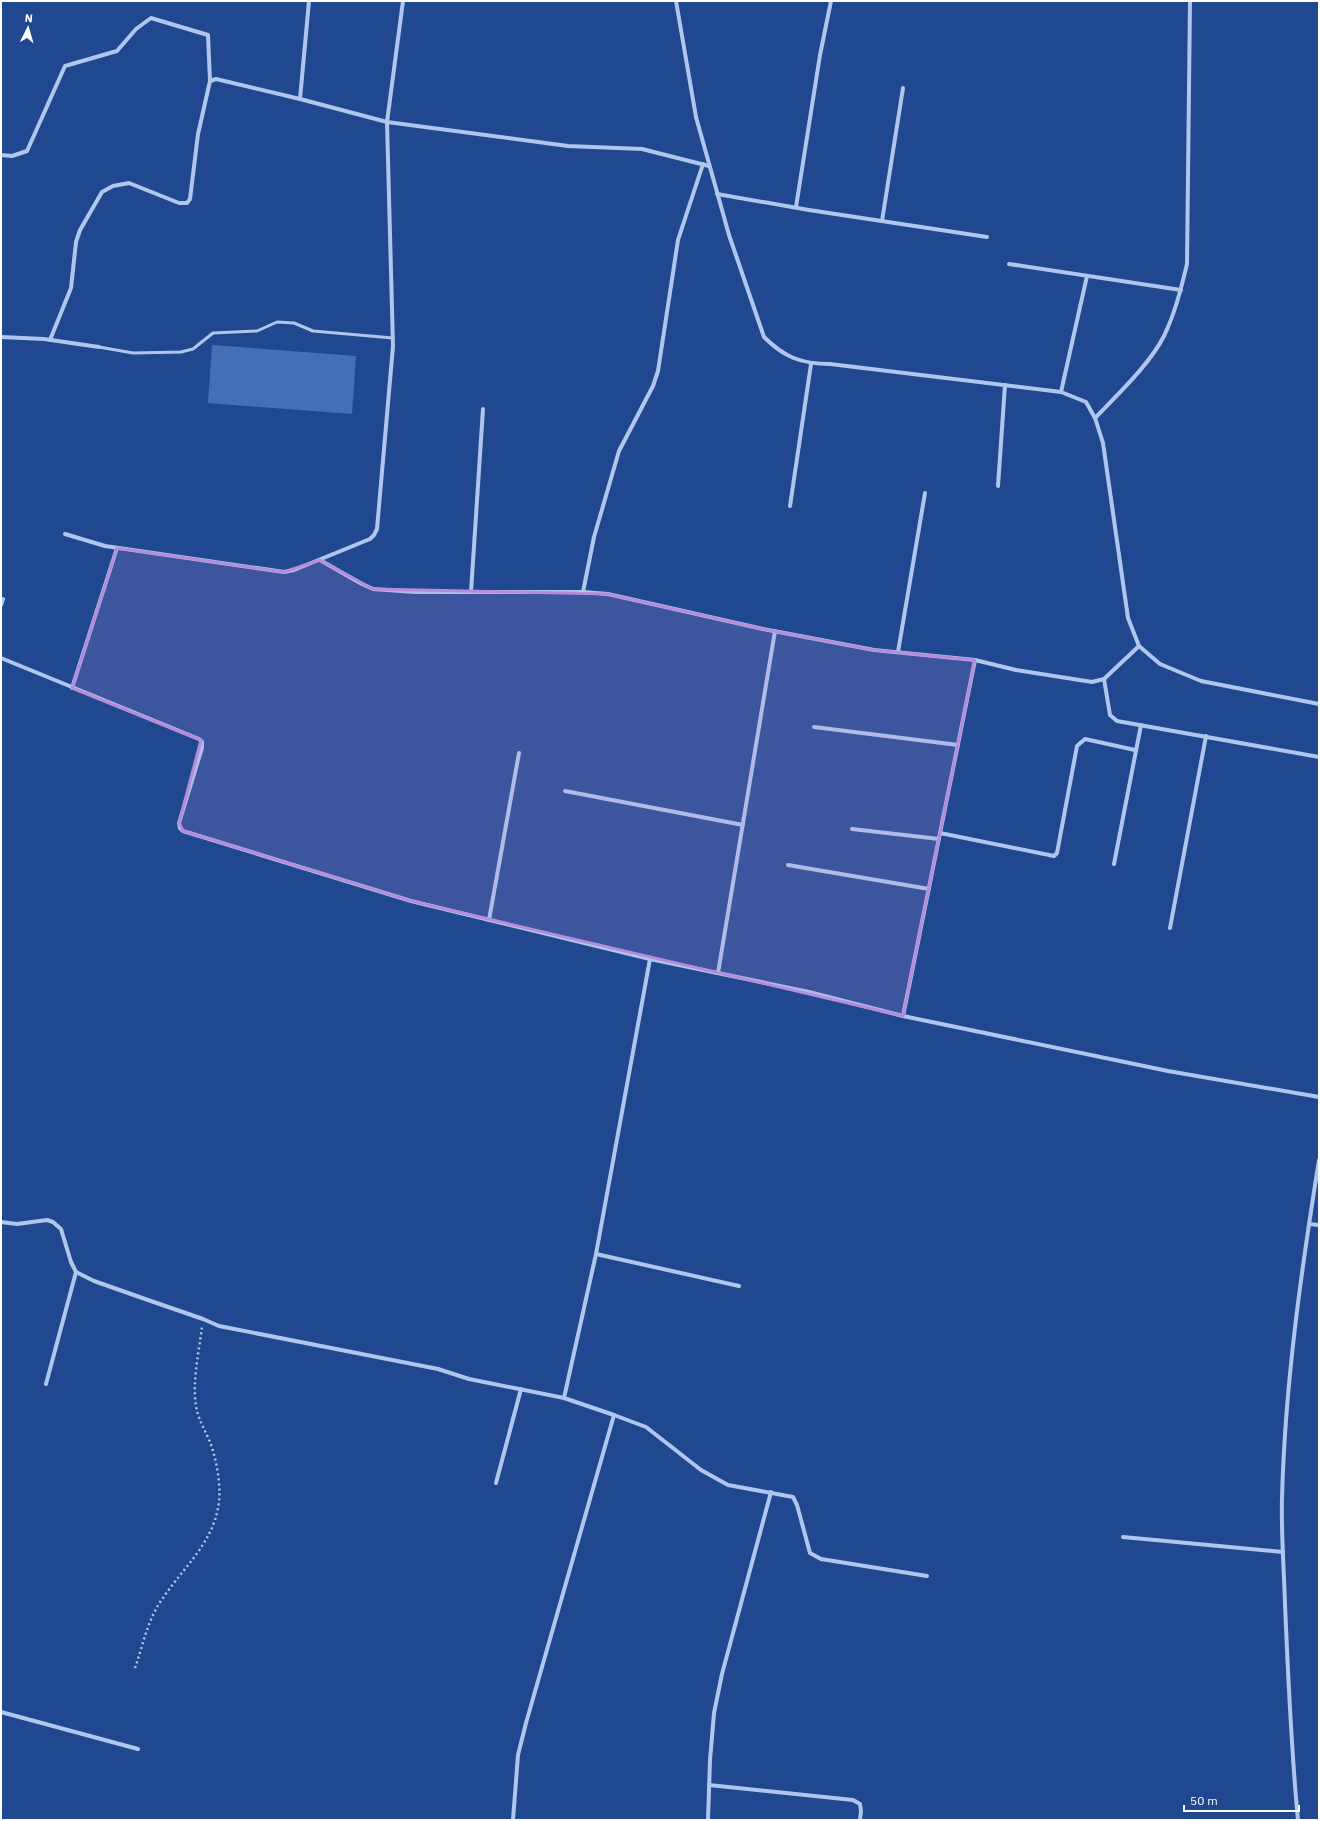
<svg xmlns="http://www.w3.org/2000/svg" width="1320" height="1821" font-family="'IBM Plex Sans',sans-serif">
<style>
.building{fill:#456eb5}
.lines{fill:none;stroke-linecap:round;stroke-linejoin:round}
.path{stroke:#b0c7ed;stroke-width:2.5;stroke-dasharray:2 3;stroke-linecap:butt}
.lane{stroke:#b0c7ed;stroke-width:3}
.street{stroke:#b0c7ed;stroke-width:4}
.marked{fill:#b68bdc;fill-opacity:0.2;stroke:#b68bdc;stroke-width:3;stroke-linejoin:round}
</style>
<rect width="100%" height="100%" fill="#204890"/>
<path class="building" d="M212,345L356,356L352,414L208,403Z"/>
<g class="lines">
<path class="path" d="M135,1668C143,1645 148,1618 163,1598C183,1568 211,1545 218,1508C222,1490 217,1460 210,1442C205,1430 198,1419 196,1406C192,1383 199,1351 202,1327"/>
<path class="lane" d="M99,347L133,353L181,352L193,349L213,333L257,331L277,322L294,323L313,331L393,338"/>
<g class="street">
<path d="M309,1L300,99L387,122L568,146L642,149L709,166"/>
<path d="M676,1L696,117L729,235L764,337C784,357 801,364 830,364L1061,392L1086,402L1095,418L1103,443L1128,618L1139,646L1160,664L1201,681L1319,704"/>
<path d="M1,155L12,156L27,151L65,66L117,51L136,29L151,18L208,35L210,81"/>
<path d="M717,194L809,210L987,237"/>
<path d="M796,207L820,55L831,1"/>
<path d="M882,221L903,88"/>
<path d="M1009,264L1181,290"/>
<path d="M1,337L44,339L99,347"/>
<path d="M50,340L71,288L76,242L80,230L102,192L113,186L129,183L179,203H187L190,199L198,134L210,81L216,79L300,99"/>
<path d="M1061,392L1087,276"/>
<path d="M1095,418C1117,395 1150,364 1164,336C1175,313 1181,289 1187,264L1190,1"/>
<path d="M998,486L1005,385"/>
<path d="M790,506L811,364"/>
<path d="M65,534L105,546L284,572L294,570L370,539L374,535L377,529L393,346L387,122L403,1"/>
<path d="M320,560L360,583L373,589L415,592H583L608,594L763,629L874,650L975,660L1016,670L1092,682L1104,679L1139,646"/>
<path d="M471,592L483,409"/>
<path d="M583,592L594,537L619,451L653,386L658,371L678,240L703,164"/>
<path d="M1,605L3,599"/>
<path d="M898,652L925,493"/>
<path d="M1,658L199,739L202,742V748L179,823L180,828L183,831L411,901L650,959L809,992L903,1016L1168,1071L1319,1097"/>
<path d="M1104,679L1110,715L1117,721L1319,757"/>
<path d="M72,688L117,548"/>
<path d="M814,727L958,745"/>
<path d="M565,791L743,825"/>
<path d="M852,829L939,839"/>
<path d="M940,833L1054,856L1057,853L1077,746L1085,739L1135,750"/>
<path d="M1114,864L1141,725"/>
<path d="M788,865L929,889"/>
<path d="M489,920L519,753"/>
<path d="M1170,928L1206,736"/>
<path d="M718,973L775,631"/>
<path d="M903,1016L975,660"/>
<path d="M1,1222L17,1224L47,1220L53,1222L61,1229L71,1262L76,1272L94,1281L148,1300L203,1319L219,1326L438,1369L469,1379L564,1398L614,1415L646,1427L701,1470L728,1485L793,1497L797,1505L810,1553L821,1559L927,1576"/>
<path d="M1309,1224L1319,1225"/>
<path d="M596,1254L739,1286"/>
<path d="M46,1384L76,1272"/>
<path d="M564,1398L596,1254L650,959"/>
<path d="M496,1483L521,1389"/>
<path d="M1123,1537L1283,1552"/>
<path d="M1,1712L138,1749"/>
<path d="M709,1785L853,1800L860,1804L861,1811L860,1820"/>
<path d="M513,1820L518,1755L526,1723L614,1415"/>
<path d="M708,1820L710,1760L714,1713L722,1674L771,1492"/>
<path d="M1298,1820C1291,1748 1288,1676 1285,1604C1284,1569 1281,1533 1282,1498C1285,1385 1301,1272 1319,1160"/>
</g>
</g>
<path class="marked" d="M117,548L284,572L320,560L373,589L608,594L763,629L874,650L975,660L903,1016L411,901L183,831L179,823L201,740L72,688Z"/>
<rect width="1320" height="1821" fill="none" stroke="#ffffff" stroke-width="4"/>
<g transform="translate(28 28) rotate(5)" stroke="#204890" stroke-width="3" paint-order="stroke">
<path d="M0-3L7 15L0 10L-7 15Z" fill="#ffffff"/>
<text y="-6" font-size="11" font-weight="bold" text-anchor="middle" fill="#ffffff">N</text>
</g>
<path d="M1184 1805v6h115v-6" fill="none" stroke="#ffffff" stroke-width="2"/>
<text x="1190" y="1805" font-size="12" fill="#ffffff" stroke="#204890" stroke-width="3" paint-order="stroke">50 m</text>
</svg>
